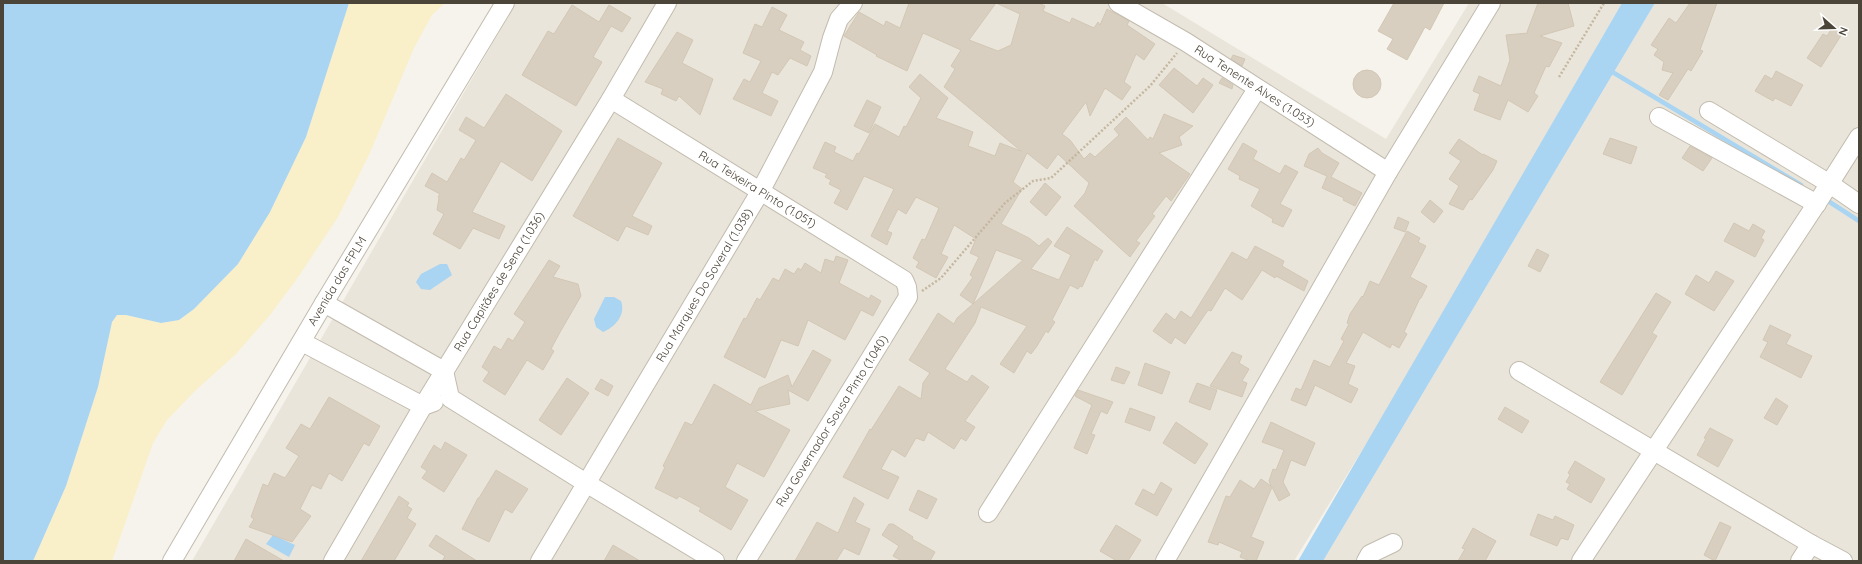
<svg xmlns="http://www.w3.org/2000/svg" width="1862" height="564" font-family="Quicksand,sans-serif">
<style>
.residential{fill:#eae5da}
.sand{fill:#f9efc9}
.water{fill:#a9d4f2}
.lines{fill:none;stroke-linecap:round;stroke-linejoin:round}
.stream{stroke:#a9d4f2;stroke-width:4.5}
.building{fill:#d8cfc1;stroke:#d3c7b4;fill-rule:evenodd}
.minor-casing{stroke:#c2bbae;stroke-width:20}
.path{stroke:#c4b79f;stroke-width:2.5;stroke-dasharray:2 2;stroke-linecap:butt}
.minor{stroke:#fff;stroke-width:18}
.labels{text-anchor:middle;stroke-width:4;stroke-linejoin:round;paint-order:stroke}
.street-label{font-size:12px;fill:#4b4439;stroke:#fff}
</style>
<rect width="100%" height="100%" fill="#f6f3ec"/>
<g class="residential">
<path d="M516,3H1162L1386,139L1469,3H1622L1390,405L1294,561H192Z"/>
<path d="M1655,3H1859V561H1323Z"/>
</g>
<path class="sand" d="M349,3H445L432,15L414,48L369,155L338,217L299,276L270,315L236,354L195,391L167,420L153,443L112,561H33L66,486L98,387L112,322L117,315H126L161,323L179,320L194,309L238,264L270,212L306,137Z"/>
<g class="water">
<path d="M3,3H349L306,137L270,212L238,264L194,309L179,320L161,323L126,315H117L112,322L98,387L66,486L33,561H3Z"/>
<path d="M1622,3H1655L1323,561H1298Z"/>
<path d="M440,264H447L452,275L430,290L421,289L416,282L421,274Z"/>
<path d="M605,297H614L621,301C626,315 615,327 603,332L596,327L594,319Z"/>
<path d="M273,535L295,545L289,557L266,544Z"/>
</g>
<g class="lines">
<g class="stream">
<path d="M1609,70L1801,185"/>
<path d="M1825,199L1859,221"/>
</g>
</g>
<g class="building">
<path d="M909,3H1039L1045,6L1043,11L1070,23L1072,18L1094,28L1098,22L1100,25L1107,9L1129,21L1127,25L1155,44L1144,60L1136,54L1124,82L1131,87L1122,100L1105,88L1090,116L1086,102L1062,134L1070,140L1084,159L1090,153L1095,157L1119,135L1114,129L1126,117L1148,140L1150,137L1153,139L1164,114L1193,126L1179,137L1182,145L1159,153L1190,174L1171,201L1166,196L1152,214L1155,216L1136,241L1140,243L1130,257L1074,206L1085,193L1089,183L1058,154L1047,169L1027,153L1013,182L1022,189L1001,224L1029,238L1039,246L1048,238L1052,242L1031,269L1059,280L1071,255L1054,246L1067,227L1103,251L1097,261L1095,259L1082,287L1080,286L1078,289L1070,285L1052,320L1055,322L1048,333L1046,331L1037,346L1031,354L1027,351L1014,373L1000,364L1027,326L981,307L975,323L945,369L967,382L972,375L989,387L965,421L975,427L966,441L961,438L954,449L928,432L924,441L916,438L905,457L892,449L881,469L899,477L888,499L843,477L870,429L871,430L899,386L921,399L923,383L930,373L909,360L938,313L954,324L957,318L973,304L960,295L973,277L970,275L979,257L970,253L976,239L954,225L941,254L948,257L936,278L916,267L919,262L913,258L922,239L925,240L939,208L916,197L906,214L898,209L887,231L892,233L887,245L871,236L894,189L864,176L847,210L834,203L841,190L829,184L831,180L825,177L827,174L813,168L825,142L836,147L834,152L853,161L857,153L859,154L875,124L899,137L904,126L906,127L921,98L909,87L920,74L948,98L936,118L973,132L968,146L995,156L1000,143L1021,151L944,87L955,69L951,66L961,50L923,33L907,71L876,56L877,55L844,36L859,12L884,26L886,21L900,28ZM996,3L1020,14L1011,45L998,51L969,40ZM996,250L1023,260L973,304L983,281Z"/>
<path d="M1394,3H1444L1430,30L1425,27L1407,60L1387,49L1393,39L1378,31Z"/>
<path d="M1538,3H1568L1574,26L1540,36L1562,43L1549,67L1546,66L1534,93L1538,96L1528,112L1508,100L1500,120L1474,110L1480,94L1473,91L1479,76L1501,86L1510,60L1506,35L1528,33L1527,32Z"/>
<path d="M1690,3H1717L1700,50L1703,51L1691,71L1688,69L1668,100L1659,95L1673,73L1662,70L1664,62L1654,55L1658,49L1651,45L1669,18L1676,23Z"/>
<path d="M572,5L599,22L609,5L631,18L622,32L611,26L593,57L602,62L576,106L522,75L548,31L554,34Z"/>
<path d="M772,7L787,15L779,30L804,42L800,50L811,56L807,66L790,58L778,75L772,72L762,93L778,101L771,116L733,99L744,79L750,82L761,61L743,53L755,24L762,27Z"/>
<path d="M1832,28L1842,34L1821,67L1807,58L1823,34L1827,36Z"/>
<path d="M677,32L693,40L682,63L713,79L700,115L679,96L676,101L661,94L663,89L645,82Z"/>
<path d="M1233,55L1245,59L1242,66L1231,59Z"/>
<path d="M1174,68L1197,86L1203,78L1213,85L1193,113L1159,85Z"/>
<circle cx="1367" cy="84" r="14"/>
<path d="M1776,71L1803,85L1791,106L1775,98L1773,101L1755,91L1765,75L1772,79Z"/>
<path d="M1222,78L1233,85L1232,89L1219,83Z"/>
<path d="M506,94L562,131L532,181L501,161L472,212L505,226L499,239L473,228L460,249L433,234L444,214L437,210L439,198L438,197L440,194L425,186L432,173L447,182L461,158L464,160L476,140L459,130L466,117L484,128Z"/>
<path d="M867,100L881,107L869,133L854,126Z"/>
<path d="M618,138L662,163L632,216L652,226L648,235L626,226L618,241L573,216Z"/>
<path d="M1610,138L1637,147L1631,164L1603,154Z"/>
<path d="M1459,139L1483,155V154L1497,161L1493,170L1472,200L1470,199L1463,210L1449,204L1459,186L1449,179L1461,161L1449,153Z"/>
<path d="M1243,143L1257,151L1253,159L1280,174L1285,165L1298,172L1280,204L1292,210L1283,227L1272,222L1273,219L1251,206L1260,189L1239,179L1240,176L1228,169Z"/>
<path d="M1690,146L1712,158L1703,171L1682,158Z"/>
<path d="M1318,148L1322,153L1339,163L1331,177L1362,193L1355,206L1343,200L1344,198L1322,188L1327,176L1304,166L1309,154Z"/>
<path d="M1045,183L1061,197L1046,216L1030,202Z"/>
<path d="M1430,200L1443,211L1434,223L1421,212Z"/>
<path d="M1398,217L1409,222L1405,232L1394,228Z"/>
<path d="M1734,223L1749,231L1753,224L1765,231L1761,238L1764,240L1755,257L1724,241Z"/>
<path d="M1407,231L1420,238L1418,242L1426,246L1410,277L1427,286L1421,298H1420L1404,332L1407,334L1399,348L1392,344L1390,348L1363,332L1346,363L1355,366L1348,384L1358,389L1351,403L1315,385L1306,406L1291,400L1296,388L1301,390L1314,360L1330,367L1344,341L1341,339L1349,324L1347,323L1350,314L1362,296L1363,297L1370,281L1379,285Z"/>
<path d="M1255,246L1284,261L1282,266L1308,281L1304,291L1276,276L1275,278L1262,270L1242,300L1225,288L1211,311L1208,310L1185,344L1175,337L1171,344L1153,331L1166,313L1175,320L1181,311L1191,318L1232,252L1247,260Z"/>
<path d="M1537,249L1549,255L1540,272L1528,266Z"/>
<path d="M836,256L848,260L839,283L869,299L871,295L881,301L873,316L861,310L845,340L808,320L798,346L781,340L765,378L724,357L744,318L746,319L757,298L760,300L773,278L779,281L785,269L794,274L798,268L801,270L805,263L821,273L825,259L834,262Z"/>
<path d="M549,260L560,266L553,277L578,284L581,296L559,334L551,349L554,351L543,370L527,360L505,395L483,381L489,372L482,367L494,346L501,350L508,338L513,341L525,322L514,314Z"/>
<path d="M1716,271L1734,281L1714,311L1685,294L1696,275L1709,283Z"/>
<path d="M1656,293L1671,302L1652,333L1657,336L1622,395L1600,382Z"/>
<path d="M1770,325L1791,335L1786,344L1812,356L1801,378L1760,357L1768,342L1763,340Z"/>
<path d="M813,350L831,360L808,401L788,390L790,404L755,411L790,430L764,477L737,463L725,487L748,500L731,530L699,511L701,508L679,496L677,499L655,488L665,467L663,466L685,422L692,425L714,384L751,405L759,388L788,375L792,387Z"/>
<path d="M1232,352L1242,356L1239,363L1249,369L1242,381L1247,383L1242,397L1210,386Z"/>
<path d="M1145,363L1170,372L1162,394L1138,385Z"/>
<path d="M1116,367L1130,372L1124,384L1111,380Z"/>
<path d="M567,378L589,393L561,435L539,420Z"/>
<path d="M601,379L613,386L608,396L595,389Z"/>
<path d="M1197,383L1217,390L1210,410L1189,402Z"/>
<path d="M1078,390L1113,402L1107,414L1101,411L1091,434L1095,435L1087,454L1074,448L1092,405L1075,396Z"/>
<path d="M329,397L380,426L369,446L364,443L342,481L329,473L321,489L312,485L300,509L311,516L292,542L249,527L254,519L251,517L263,484L268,486L274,473L285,478L299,456L286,448L301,424L310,429Z"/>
<path d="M1776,398L1788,406L1777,425L1764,418Z"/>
<path d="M1505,407L1529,421L1522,433L1498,419Z"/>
<path d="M1130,408L1155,417L1150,431L1125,422Z"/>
<path d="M1176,422L1208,444L1195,464L1163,443Z"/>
<path d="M1271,422L1315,443L1305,466L1291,460L1283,482L1290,495L1279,501L1272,487L1251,537L1264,542L1256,561H1250L1240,557L1242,552L1219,542L1218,545L1208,542L1226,496L1230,497L1240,480L1254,489L1261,479L1271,486L1269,481L1273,469L1276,470L1284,450L1262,442Z"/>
<path d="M1710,428L1733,440L1718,467L1697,455L1706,439L1704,438Z"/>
<path d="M445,442L467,455L444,492L422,478L427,471L421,467L434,445L441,450Z"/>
<path d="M1575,461L1605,479L1591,503L1567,489L1570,484L1566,482L1570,475L1568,473Z"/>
<path d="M496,470L528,489L512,513L505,509L489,542L462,529L478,498H479Z"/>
<path d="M1161,482L1172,489L1157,516L1135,504L1143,489L1154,495Z"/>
<path d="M918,490L937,499L927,519L909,510Z"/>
<path d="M399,496L409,503L407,506L412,509L407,518L416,524L394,561H361Z"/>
<path d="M854,497L864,504L855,522L870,529L859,555L844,548L836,561H795L817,522L838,533Z"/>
<path d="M1538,514L1553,520L1555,516L1574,525L1568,540L1561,538L1557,546L1530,535Z"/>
<path d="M1720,522L1731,527L1715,561L1704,555Z"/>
<path d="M889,524H893L913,537L912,539L935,552L930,561H902L893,556L899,546L882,535Z"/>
<path d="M1116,525L1141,540L1128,561H1117L1100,551Z"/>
<path d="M1473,528L1496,541L1485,561H1458L1465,549L1462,548Z"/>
<path d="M436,535L477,561H442L445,556L429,546Z"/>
<path d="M246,539L284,561H234Z"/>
<path d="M613,545L640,561H604Z"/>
</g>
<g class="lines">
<defs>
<g id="minor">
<path id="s1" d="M1118,3L1186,42L1388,172"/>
<path id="s2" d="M611,99L904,280L907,287L908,297L746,561"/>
<path d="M1709,111L1830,184L1859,204"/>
<path d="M1659,117L1817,204"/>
<path d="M324,303L444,371L450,398L586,483L715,561"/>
<path d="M302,342L423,406L434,402"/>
<path d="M1519,371L1811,544L1843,561"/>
<path d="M988,513L1257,89"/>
<path id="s3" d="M172,561L324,303L505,3"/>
<path id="s4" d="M333,561L423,406L611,99L667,3"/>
<path id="s5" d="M540,561L760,192L823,72L832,38L839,19L853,3"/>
<path d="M1165,561L1388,172L1491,3"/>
<path d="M1366,561L1370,554L1393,543"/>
<path d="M1581,561L1821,197L1859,137"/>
<path d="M1800,561L1811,544"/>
</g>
</defs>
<use href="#minor" class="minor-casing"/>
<g class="path">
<path d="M1559,77L1604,3"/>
<path d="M922,291L941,278L1005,203L1033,181L1051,178L1150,86L1177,53"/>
</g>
<use href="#minor" class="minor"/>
</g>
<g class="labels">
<g class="street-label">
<text dy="4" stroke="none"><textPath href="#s1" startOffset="160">Rua Tenente Alves (1.053)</textPath></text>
<text dy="4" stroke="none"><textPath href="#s2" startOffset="172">Rua Teixeira Pinto (1.051)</textPath></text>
<text dy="4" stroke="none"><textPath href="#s3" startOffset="325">Avenida das FPLM</textPath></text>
<text dy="4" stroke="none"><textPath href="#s4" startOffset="325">Rua Capitães de Sena (1.036)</textPath></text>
<text dy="4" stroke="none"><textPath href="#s5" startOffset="321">Rua Marques Do Soveral (1.038)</textPath></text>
<text transform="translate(832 421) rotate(-58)" y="4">Rua Governador Sousa Pinto (1.040)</text>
</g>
</g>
<rect width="1862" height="564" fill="none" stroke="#4b4439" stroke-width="8"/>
<g transform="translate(1834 28) rotate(110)" stroke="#ffffff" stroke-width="3" paint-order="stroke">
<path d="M0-3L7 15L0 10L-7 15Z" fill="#4b4439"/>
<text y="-6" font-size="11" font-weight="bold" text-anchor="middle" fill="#4b4439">N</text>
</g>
</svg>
